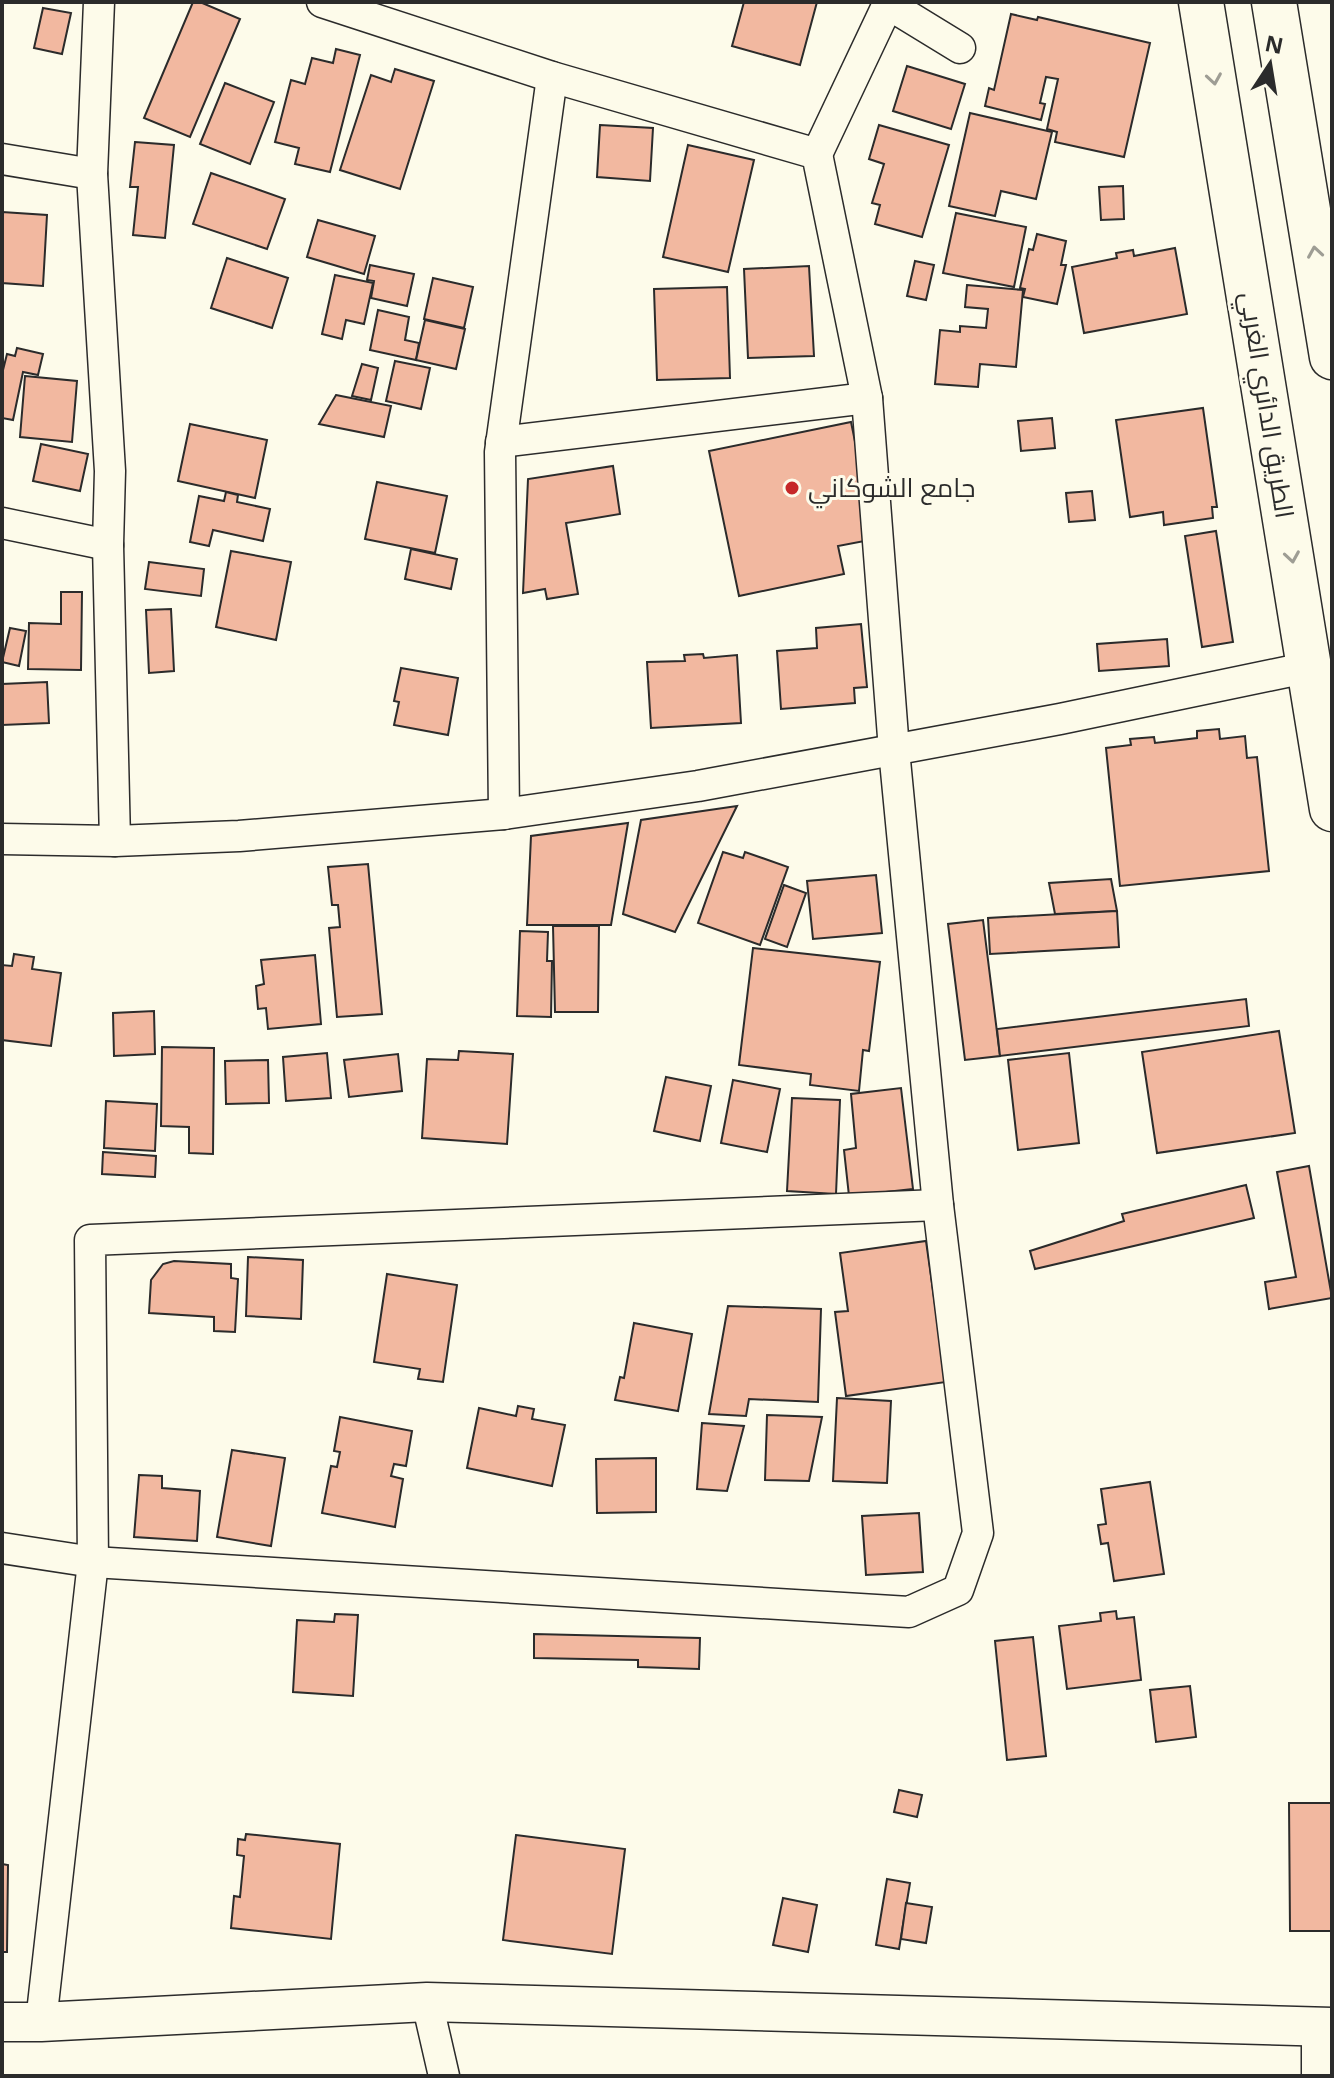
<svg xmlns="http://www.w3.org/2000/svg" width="1334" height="2078" font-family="'Noto Sans',Cairo,sans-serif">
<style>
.building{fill:#f2b8a0;stroke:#2b2b2b;stroke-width:2}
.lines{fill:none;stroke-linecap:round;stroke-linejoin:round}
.minor-casing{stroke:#2b2b2b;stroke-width:33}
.tertiary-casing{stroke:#2b2b2b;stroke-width:41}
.primary-casing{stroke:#2b2b2b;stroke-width:47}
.minor{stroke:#fdfbea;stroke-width:30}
.tertiary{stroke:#fdfbea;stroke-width:38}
.primary{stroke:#fdfbea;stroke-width:44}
.oneway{stroke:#9e9d94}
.poi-dot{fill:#c62828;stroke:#fdfbea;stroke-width:3}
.labels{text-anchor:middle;stroke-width:6;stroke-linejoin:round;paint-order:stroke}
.street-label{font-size:26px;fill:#2b2b2b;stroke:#fdfbea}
.poi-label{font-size:26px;fill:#2b2b2b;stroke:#fdfbea;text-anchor:start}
</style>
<rect width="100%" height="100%" fill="#fdfbea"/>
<g class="building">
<path d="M193,2H200L240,19L190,137L144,118Z"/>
<path d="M744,2H817L800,65L732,46Z"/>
<path d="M43,8L71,13L62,54L34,48Z"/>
<path d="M1011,14L1037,20L1038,17L1150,43L1124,157L1055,142L1057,132L1047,129L1058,79L1046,77L1040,103L1045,104L1041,120L985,106L989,88L994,90Z"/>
<path d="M336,49L360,55L330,172L295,164L299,148L275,142L291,80L305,84L312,58L333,63Z"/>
<path d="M907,66L965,84L951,129L893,111Z"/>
<path d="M395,69L434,81L400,189L340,170L371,75L391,82Z"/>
<path d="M225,83L274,102L250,164L200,144Z"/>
<path d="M970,113L1052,132L1036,199L1001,191L995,216L949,206Z"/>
<path d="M600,125L653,128L650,181L597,177Z"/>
<path d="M879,125L949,145L922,237L875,224L880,205L872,203L884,164L869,159Z"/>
<path d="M135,142L174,145L165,238L133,235L138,187H130Z"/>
<path d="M688,145L754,160L728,272L663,257Z"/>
<path d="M211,173L285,199L267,249L193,224Z"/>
<path d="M1123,186L1124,219L1101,220L1099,187Z"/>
<path d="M2,212L47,215L43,286L2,283Z"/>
<path d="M956,213L1026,227L1014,287L943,273Z"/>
<path d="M318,220L375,236L364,274L307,257Z"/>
<path d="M1037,234L1066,241L1061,265H1066L1057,304L1023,297L1025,289L1020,288L1029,249L1033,250Z"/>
<path d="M1175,248L1187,314L1084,333L1072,267L1117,258L1116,253L1133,250L1134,256Z"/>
<path d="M227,258L288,278L272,328L211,308Z"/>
<path d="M915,261L934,265L926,300L907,296Z"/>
<path d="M370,265L414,274L407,306L371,298L374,281L367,280Z"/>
<path d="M809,266L814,356L748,358L744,269Z"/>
<path d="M335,275L373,283L364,324L346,320L342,339L322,334Z"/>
<path d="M433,278L473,287L464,328L424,319Z"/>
<path d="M967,285L1023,290L1016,367L980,364L978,387L935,384L940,330L960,332V326L986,328L988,309L965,307Z"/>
<path d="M727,287L730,378L657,380L654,289Z"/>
<path d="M378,310L409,317L405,340L419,343L416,360L370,350Z"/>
<path d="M425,320L465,329L456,369L416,360Z"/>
<path d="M17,348L43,354L38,375L23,372L13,420L2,418V374L7,354L15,356Z"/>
<path d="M395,361L430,368L421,409L386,401Z"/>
<path d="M362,364L378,368L371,400L352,396Z"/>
<path d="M25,376L77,381L72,442L20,437Z"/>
<path d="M336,395L391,406L384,437L319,424Z"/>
<path d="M1203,408L1217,507H1212L1213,518L1164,525L1163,512L1130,517L1116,420Z"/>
<path d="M1052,418L1055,448L1021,451L1018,421Z"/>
<path d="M851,422L875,539L838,546L844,574L739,596L709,451Z"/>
<path d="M190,424L267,440L255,498L178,481Z"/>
<path d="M41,444L88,454L80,491L33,481Z"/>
<path d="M613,466L620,514L566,523L578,594L547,599L545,589L523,593L528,479Z"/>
<path d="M377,482L447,496L435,553L365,539Z"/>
<path d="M1092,491L1095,520L1069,522L1066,493Z"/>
<path d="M226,492L238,495L237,502L270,509L263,541L213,530L209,546L190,542L199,496L224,501Z"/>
<path d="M1216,531L1233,642L1202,647L1185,536Z"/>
<path d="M411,549L457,559L451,589L405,579Z"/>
<path d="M231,551L291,562L276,640L216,627Z"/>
<path d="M149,562L204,569L201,596L145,589Z"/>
<path d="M61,592H82L81,670L28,669L29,623L61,624Z"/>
<path d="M171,609L174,671L149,673L146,610Z"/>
<path d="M861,624L867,687L854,688L855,703L781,709L777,651L817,648L816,628Z"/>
<path d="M10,628L26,631L19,666L2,662Z"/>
<path d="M1167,639L1169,666L1099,671L1097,644Z"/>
<path d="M703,654L704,658L737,655L741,723L651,728L647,662L685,661L684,655Z"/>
<path d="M401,668L458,678L448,735L394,725L399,702L394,701Z"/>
<path d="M47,682L49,723L2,725V684Z"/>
<path d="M1219,729L1220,739L1245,736L1247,758L1257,757L1269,871L1120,886L1106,748L1131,745L1130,739L1154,737L1155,743L1197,738V731Z"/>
<path d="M737,806L675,932L623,914L641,820Z"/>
<path d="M628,823L611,925H527L531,836Z"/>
<path d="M723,852L743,858L745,852L788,867L760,945L698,923Z"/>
<path d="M368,864L382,1014L337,1017L329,928L340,927L338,905H332L328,867Z"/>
<path d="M876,875L882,933L813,939L807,881Z"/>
<path d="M1111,879L1117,911L1055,914L1049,883Z"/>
<path d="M784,885L806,893L787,947L765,939Z"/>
<path d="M1117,911L1119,947L990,954L988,918Z"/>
<path d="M983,920L1000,1056L965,1060L948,924Z"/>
<path d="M553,926H599L598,1012H555Z"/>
<path d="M520,931L548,932L547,961H552L551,1017L517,1016Z"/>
<path d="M753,948L880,962L869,1051L863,1050L859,1091L810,1085L811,1074L739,1065Z"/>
<path d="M14,954L34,957L32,969L61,973L51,1046L2,1040V965L12,966Z"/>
<path d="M315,955L321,1024L268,1029L266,1008L258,1009L256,986L264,984L261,960Z"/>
<path d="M1246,999L1249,1026L1000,1056L997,1029Z"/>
<path d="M154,1011L155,1054L114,1056L113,1013Z"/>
<path d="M1279,1031L1295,1133L1157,1153L1142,1052Z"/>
<path d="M162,1047L214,1048L213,1154L189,1153V1127L161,1126Z"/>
<path d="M459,1051L513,1054L507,1144L422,1138L427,1059L458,1060Z"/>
<path d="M327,1053L331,1098L286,1101L283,1057Z"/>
<path d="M1069,1053L1079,1143L1018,1150L1008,1060Z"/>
<path d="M398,1054L402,1091L349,1097L344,1060Z"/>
<path d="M268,1060L269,1103L226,1104L225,1061Z"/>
<path d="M666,1077L711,1086L700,1141L654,1131Z"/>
<path d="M733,1080L780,1089L767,1152L721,1143Z"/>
<path d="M901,1088L913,1189L849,1196L844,1150L856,1148L851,1094Z"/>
<path d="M792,1098L840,1100L836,1194L787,1191Z"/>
<path d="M106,1101L157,1104L155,1151L104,1148Z"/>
<path d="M103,1152L156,1156L155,1177L102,1174Z"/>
<path d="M1309,1166L1332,1298L1269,1309L1265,1282L1296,1277L1277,1172Z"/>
<path d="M1246,1185L1254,1218L1035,1269L1030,1251L1124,1221L1122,1214Z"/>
<path d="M926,1241L946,1382L846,1396L835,1312L848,1311L840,1253Z"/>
<path d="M248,1257L303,1260L301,1319L246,1316Z"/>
<path d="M174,1261L231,1264V1278L238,1279L235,1332L214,1331V1317L149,1313L151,1280L163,1264Z"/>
<path d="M387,1274L457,1285L443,1382L418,1379L420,1369L374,1362Z"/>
<path d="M728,1306L821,1309L818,1402L749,1399L746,1416L709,1414Z"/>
<path d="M634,1323L692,1334L678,1411L615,1400L620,1377L624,1378Z"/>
<path d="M837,1398L891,1401L887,1483L833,1481Z"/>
<path d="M518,1406L534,1409L532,1419L565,1425L552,1486L467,1468L479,1408L516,1416Z"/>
<path d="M767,1415L822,1417L809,1481L765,1480Z"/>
<path d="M340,1417L412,1431L406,1466L394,1464L391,1476L403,1479L395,1527L322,1513L331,1466L337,1467L340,1452L334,1451Z"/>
<path d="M702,1423L744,1426L727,1491L697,1489Z"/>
<path d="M232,1450L285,1458L271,1546L217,1537Z"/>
<path d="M656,1458V1512L597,1513L596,1459Z"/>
<path d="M139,1475L162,1476V1488L200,1491L197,1541L134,1537Z"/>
<path d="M1150,1482L1164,1574L1114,1581L1108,1543L1101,1544L1098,1525L1106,1524L1101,1489Z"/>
<path d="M919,1513L923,1572L866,1575L862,1516Z"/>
<path d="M1116,1611L1117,1619L1134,1617L1141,1680L1067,1689L1059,1626L1101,1621L1100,1613Z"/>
<path d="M335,1614L358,1615L353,1696L293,1692L297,1620L334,1622Z"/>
<path d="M534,1634L700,1638L699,1669L638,1667V1660L534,1658Z"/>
<path d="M1033,1637L1046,1756L1007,1760L995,1641Z"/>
<path d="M1190,1686L1196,1737L1156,1742L1150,1690Z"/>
<path d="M899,1790L922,1795L917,1817L894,1812Z"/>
<path d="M1289,1803H1332V1931H1290Z"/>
<path d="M246,1834L340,1844L331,1939L231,1928L234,1896L240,1897L244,1856L237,1855L238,1839L245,1840Z"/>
<path d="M516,1835L625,1849L612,1954L503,1940Z"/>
<path d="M2,1864L8,1865L7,1952H2Z"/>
<path d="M887,1879L910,1883L899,1949L876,1945Z"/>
<path d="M783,1898L817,1905L808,1952L773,1945Z"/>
<path d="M906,1903L932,1907L926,1943L901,1939Z"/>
</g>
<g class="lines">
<defs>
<g id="minor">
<path d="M99,2L92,174L110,471L108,545L115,841"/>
<path d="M817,154L888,4L960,48"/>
<path d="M2,159L92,174"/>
<path d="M501,442L867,398"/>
<path d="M2,523L108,545"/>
<path d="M504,814L500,452L552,77"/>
<path d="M2,839L115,841L239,836L504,814L698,786L1060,719L1310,667"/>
<path d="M2,1548L93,1562L909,1612L958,1590L978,1533L938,1205L894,750L867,398L817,154L552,77L322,2"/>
<path d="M427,2002L444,2076"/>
<path d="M41,2022L93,1562L90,1240L938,1205"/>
<path d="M1317,2027V2076"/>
</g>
<path id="tertiary" d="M2,2022H41L427,2002L1332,2027"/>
<g id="primary">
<path d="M1201,2L1332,809"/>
<path d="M1274,2L1332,357"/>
</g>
</defs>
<use href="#minor" class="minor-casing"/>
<use href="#tertiary" class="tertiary-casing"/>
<use href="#primary" class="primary-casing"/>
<use href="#minor" class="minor"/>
<use href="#tertiary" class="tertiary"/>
<use href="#primary" class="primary"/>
</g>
<defs><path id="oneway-chevron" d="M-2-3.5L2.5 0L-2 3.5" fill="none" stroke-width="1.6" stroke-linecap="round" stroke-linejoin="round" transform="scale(2)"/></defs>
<g class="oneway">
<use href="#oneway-chevron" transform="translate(1214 79) rotate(81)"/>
<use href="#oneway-chevron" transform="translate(1315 252) rotate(-99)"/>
<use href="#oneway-chevron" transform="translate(1292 557) rotate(81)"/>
</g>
<circle class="poi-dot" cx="792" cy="488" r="8"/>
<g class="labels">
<g class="street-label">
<text transform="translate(1267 405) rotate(81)" y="9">الطريق الدائري الغربي</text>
</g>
<g class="poi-label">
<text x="808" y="497">جامع الشوكاني</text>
</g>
</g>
<rect width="1334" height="2078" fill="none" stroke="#2b2b2b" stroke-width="8"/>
<g transform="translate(1270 64) rotate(12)" stroke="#fdfbea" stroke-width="6" paint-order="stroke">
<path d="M0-6L14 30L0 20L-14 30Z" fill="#2b2b2b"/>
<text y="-12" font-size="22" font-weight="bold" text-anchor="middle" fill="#2b2b2b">N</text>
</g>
</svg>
